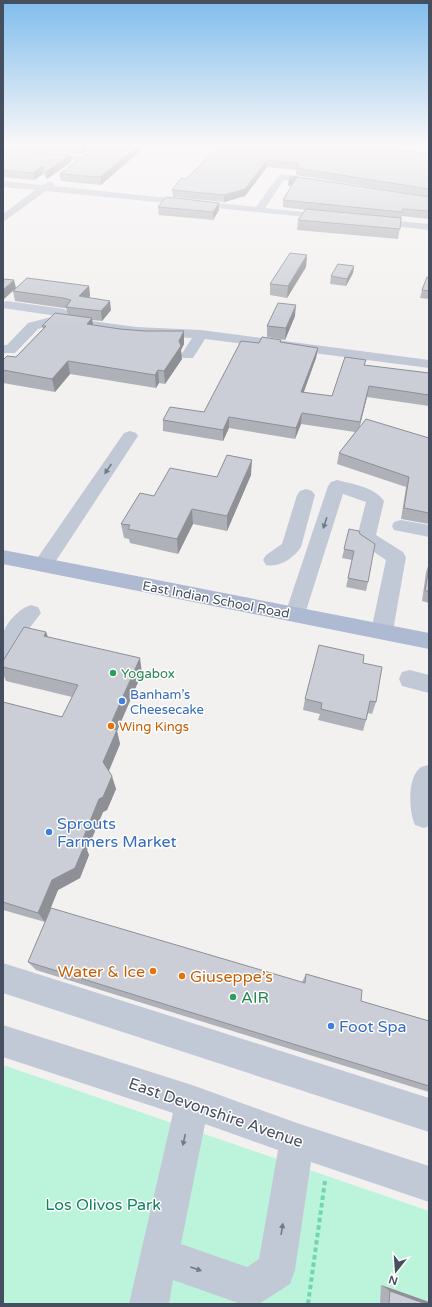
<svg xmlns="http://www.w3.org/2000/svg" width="432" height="1307" font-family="'Varela Round',sans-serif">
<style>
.green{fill:#bbf4da}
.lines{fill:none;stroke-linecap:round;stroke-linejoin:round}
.path{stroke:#6fd6b4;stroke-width:4;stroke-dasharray:4.5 3;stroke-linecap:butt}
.minor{fill:#c2c9d6;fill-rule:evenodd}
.major{fill:#adbad1;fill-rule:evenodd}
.wall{fill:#afb1b8}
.shaded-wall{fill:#8e9096}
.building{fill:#cbced6;stroke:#8e9096}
.oneway{fill:#717a89}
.leisure-dot{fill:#2e9e5b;stroke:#fff;stroke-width:1.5}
.shop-dot{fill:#3f7fe0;stroke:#fff;stroke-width:1.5}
.food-dot{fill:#e8710a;stroke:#fff;stroke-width:1.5}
.labels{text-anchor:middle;stroke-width:3;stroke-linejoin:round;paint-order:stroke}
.street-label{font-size:13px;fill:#464f60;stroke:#fff}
.leisure-label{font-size:13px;fill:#27864d;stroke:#fff;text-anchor:start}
.shop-label{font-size:13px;fill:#366cbe;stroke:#fff;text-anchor:start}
.food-label{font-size:13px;fill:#c56008;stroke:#fff;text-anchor:start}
.near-shop-label{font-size:16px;fill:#366cbe;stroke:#fff;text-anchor:start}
.near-food-label{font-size:16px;fill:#c56008;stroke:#fff;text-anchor:end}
.near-leisure-label{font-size:16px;fill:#27864d;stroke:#fff;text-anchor:start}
.near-street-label{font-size:16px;fill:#464f60;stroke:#fff}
.near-park-label{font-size:16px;fill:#0e845c;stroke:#fff}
</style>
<rect width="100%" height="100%" fill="#f3f0f0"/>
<path class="green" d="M3,1065L429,1211V1304H3Z"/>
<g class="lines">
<path class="path" d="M308,1304L325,1181"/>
<g class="minor">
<path d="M3,149L83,156L87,159L83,162L3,155Z"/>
<path d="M282,174L320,180L325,183L320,186L284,180L265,208L332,215L337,218L336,220L46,191L3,222V214L35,190L3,187V181L42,185L50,181L55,184L53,186L256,207L279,175Z"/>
<path d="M370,218L429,224V230L366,223L365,221L366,219Z"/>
<path d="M7,301L64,309L70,313L64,317L3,308V302Z"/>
<path d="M55,316L136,327L201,330L429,360V368L205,339L193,358H183L181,355L192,338L136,335L55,324L38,329L15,353H3V345H7L28,323Z"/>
<path d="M130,431L136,433L138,436L50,570L43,572L36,570L33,565L36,560L124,433Z"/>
<path d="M337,480C352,484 375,487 384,501L376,535L403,552L406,557L393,631L390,637L382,639L374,637L371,631L386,560L359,542L357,537L366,502L343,494L305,614L302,620L295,622L288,620L285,614L328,486L331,482Z"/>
<path d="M306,489L312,491L315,495L301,547C294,558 279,568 266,565L263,560L266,555L282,544L297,495L300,491Z"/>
<path d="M401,520L429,525V537L394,530L392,526L394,522Z"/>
<path d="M31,605L38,607L41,613L25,634L11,658L3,661C3,652 2,643 3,635C5,623 20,608 31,605Z"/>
<path d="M410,670L429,675V693L402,686L399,679L402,672Z"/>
<path d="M429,765V826L424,828L415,825C409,812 407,778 420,768C422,766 426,766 429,765Z"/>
<path d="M3,963L429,1098V1132L3,993Z"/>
<path d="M3,1025L192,1085L297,1123L429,1166V1202L311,1162L295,1270L290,1284L259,1304H241L173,1280L169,1304H129L173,1113L3,1057ZM205,1124L278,1150L259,1259L247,1267L181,1244Z"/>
</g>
<path class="major" d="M3,550L429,633V649L3,564Z"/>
</g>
<g class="wall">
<path d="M3,146H92L82,154L3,148Z"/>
<path d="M97,146L101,185L61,181L60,174Z"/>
<path d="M219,146L426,154L429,146V197L296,175V170L267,167L245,196L224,202L173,197L172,190L186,179Z"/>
<path d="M3,150L71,162L47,179L43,174L34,180L3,177Z"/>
<path d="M289,179L429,197V219L402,216L398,239L297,230L298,220L306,210L283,207V200L292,185L288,186Z"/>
<path d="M219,203V210L213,220L159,215L158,207Z"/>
<path d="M307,255L306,267L287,298L270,295V284Z"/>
<path d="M354,266L353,273L346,286L330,284L331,276Z"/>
<path d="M429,277V299L420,298L422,290Z"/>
<path d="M89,286L90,296L88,298L111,310L102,321L92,320L93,325L184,344L181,350L182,359L165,384L159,383L156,388L70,374L55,392L3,383V360L16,357L43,329L42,326L68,315L66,308H64L15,301L13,291Z"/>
<path d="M295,316L285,340L267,337V326Z"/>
<path d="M281,340V343L318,348L316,358L303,392L332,396L365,365L429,373V406L367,397L359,428L429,438V524L401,519L406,487L337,464L339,453L355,432L301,424L295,439L229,428L223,441L163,431V420L204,412L259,343Z"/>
<path d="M251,475L227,531L193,524L178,554L130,543L129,539L124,538L121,524L154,496L217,477Z"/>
<path d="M349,529L368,582L366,591L346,587L352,560L342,558Z"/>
<path d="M429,563V603L422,601L426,572Z"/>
<path d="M46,632L48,637L142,673L117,731L120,744L109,771L116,789L107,810L103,812L87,850L89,855L80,878L58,890L45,922L3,910V702L62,717L72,697L6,681L3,674V661Z"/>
<path d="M363,663L376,702L372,714L368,713L366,720L363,731L318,720L320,714L303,710L305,699Z"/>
<path d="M28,962L302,982L306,974L361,1001L429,1021V1092L36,970Z"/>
<path d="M381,1285L429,1302V1304H380Z"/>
</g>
<g class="shaded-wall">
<path d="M82,146H92L82,154L81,147Z"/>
<path d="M138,146H146L101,185L100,177Z"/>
<path d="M70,155L71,162L47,179L46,172Z"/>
<path d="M267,160V167L245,196L224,202V195Z"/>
<path d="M42,166L43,174L34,180L33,173Z"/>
<path d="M297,177V184L288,186L289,179Z"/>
<path d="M219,203V210L213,220V212Z"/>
<path d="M307,255L306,267L287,298L288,286Z"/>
<path d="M354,266L353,273L346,286L347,279Z"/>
<path d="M14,280L16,288L3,300V290Z"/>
<path d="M89,286L90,296L81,306L79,296Z"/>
<path d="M110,301L111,310L102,321L101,311Z"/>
<path d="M296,305L295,316L285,340L286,328Z"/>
<path d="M92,318L94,331L87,324Z"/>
<path d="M184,331V344L181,350L182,359L165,384L164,371Z"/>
<path d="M318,348L316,358L300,403L301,392Z"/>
<path d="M68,361L70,374L55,392L52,379Z"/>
<path d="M158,370L159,383L156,388L155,375Z"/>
<path d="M369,386L367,397L358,433L360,422Z"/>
<path d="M302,413L301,424L295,439L296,428Z"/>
<path d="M229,417V428L223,441V430Z"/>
<path d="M252,460L251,475L227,531V516Z"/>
<path d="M192,509L193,524L178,554L177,539Z"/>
<path d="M46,632L51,647L44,636Z"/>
<path d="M140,658L142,673L117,731L120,744L107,775L103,762L109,728Z"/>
<path d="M112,776L116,789L107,810L103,812L87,850L89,855L80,878L58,890L45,922L38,913L52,880L82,841L99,799Z"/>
<path d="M381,1285L429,1302V1304H426L390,1291Z"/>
</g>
<g class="building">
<path d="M68,146H82L81,147Z"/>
<path d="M97,146H138L100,177L60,174Z"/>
<path d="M219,146H376L426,154L428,146H429V189L296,168L299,164L267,160L245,189L224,195L172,190L181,178L186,179Z"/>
<path d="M3,150L70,155L46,172L42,166L33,173L3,170Z"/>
<path d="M291,176L429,197V211L403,209L402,212L283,200L297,177L289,179Z"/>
<path d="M166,197L219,203L213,212L158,207Z"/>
<path d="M306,209L401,218L400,229L298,220Z"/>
<path d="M290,253L307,255L288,286L270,284Z"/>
<path d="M338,264L354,266L347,279L331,276Z"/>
<path d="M427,277H429V291L422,290Z"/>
<path d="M27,278L89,286L79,296L110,301L101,311L66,307L71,300L63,298L13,291Z"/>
<path d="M3,279L14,280L3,290Z"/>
<path d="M278,303L296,305L286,328L267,326Z"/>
<path d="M55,313L92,318L87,324L120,329L145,331H184L179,341L181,346L164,371L158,370L155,375L68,361L52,379L3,370V360L7,356L16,357L46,326H42Z"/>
<path d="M262,337L281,340L280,342L318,348L301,392L332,396L345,357L366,360L364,365L429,373V395L369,386L360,422L302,413L296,428L229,417L223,430L163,420L170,407L204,412L241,341L259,343Z"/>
<path d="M366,419L429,438V513L404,508L409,477L339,453Z"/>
<path d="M227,455L252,460L227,516L192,509L177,539L128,529L130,525L121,524L140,493L154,496L170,468L217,477Z"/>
<path d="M349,529L359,531L360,534L375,544L368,582L348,578L354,551L344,549Z"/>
<path d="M429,567V591H425Z"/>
<path d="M24,627L46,632L44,636L140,658L109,728L117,730L103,762L112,776L103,797L99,799L82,841L85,844L75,868L52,880L38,913L3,902V702L62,717L78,685L3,667V661Z"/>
<path d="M319,645L364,655L363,663L382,667L376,702L370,701L366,720L321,709L322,703L305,699Z"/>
<path d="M51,908L305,983L306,974L362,990L361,1001L429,1021V1086L28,962Z"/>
<path d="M390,1291L426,1304H389Z"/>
</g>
<defs><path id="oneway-solid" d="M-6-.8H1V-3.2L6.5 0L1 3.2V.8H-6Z"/></defs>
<g class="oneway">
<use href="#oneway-solid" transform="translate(108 469) rotate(124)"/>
<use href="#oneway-solid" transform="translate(325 523) rotate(108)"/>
<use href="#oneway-solid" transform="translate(184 1140) rotate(102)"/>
<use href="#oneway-solid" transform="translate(282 1229) rotate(-81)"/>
<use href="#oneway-solid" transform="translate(196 1269) rotate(19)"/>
</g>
<linearGradient id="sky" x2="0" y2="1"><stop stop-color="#80bded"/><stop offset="0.44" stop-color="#faf8f8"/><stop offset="1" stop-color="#faf8f8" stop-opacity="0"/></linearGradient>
<rect width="432" height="329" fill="url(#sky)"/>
<g class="leisure-dot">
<circle cx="113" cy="673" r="4"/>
<circle cx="233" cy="997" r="4"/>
</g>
<g class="shop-dot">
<circle cx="122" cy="701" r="4"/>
<circle cx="49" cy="832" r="4"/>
<circle cx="331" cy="1026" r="4"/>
</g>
<g class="food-dot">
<circle cx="111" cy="726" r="4"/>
<circle cx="153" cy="971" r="4"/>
<circle cx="182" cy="976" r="4"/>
</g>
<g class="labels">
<g class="street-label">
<text transform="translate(216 599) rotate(11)" y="5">East Indian School Road</text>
</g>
<g class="leisure-label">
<text x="121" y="678">Yogabox</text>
</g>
<g class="shop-label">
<text x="130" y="699">Banham’s<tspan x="130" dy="15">Cheesecake</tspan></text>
</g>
<g class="food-label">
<text x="119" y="731">Wing Kings</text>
</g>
<g class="near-shop-label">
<text x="57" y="829">Sprouts<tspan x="57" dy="18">Farmers Market</tspan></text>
<text x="339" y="1032">Foot Spa</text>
</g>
<g class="near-food-label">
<text x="145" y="977">Water &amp; Ice</text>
<text x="190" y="982" text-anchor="start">Giuseppe’s</text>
</g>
<g class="near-leisure-label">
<text x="241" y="1003">AIR</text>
</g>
<g class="near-street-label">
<text transform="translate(216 1112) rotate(19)" y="6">East Devonshire Avenue</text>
</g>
<g class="near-park-label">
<text x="103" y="1210">Los Olivos Park</text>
</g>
</g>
<rect width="432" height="1307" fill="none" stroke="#464f60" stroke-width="8"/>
<g transform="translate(396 1271) rotate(197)" stroke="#ffffff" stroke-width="3" paint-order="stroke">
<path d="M0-3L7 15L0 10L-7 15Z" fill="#464f60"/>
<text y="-6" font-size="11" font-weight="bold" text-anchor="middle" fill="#464f60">N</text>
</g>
</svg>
